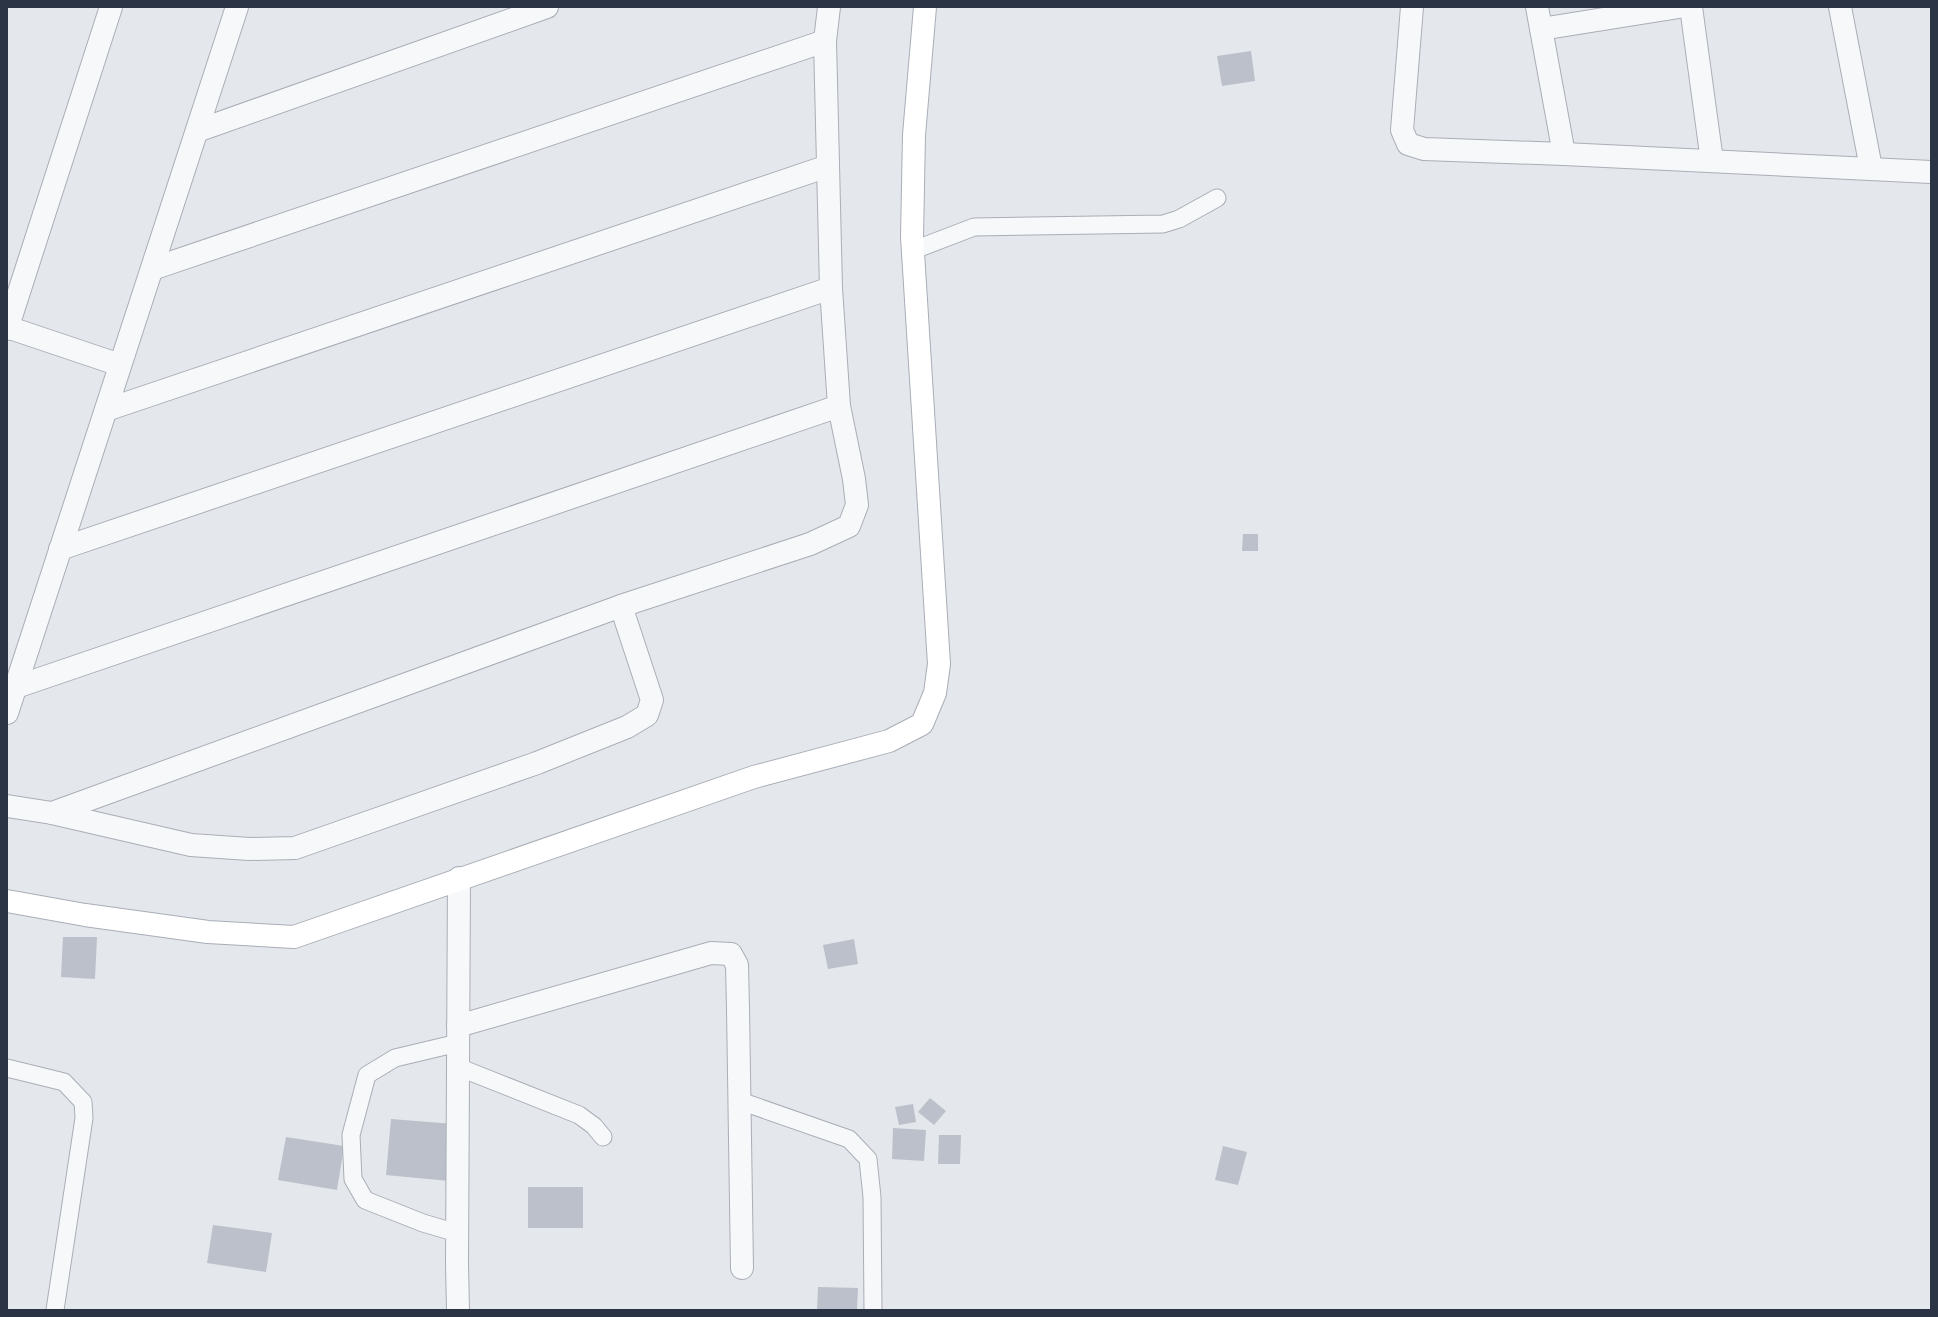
<svg xmlns="http://www.w3.org/2000/svg" width="1938" height="1317" font-family="'Work Sans',sans-serif">
<style>
.building{fill:#bbc0ca}
.lines{fill:none;stroke-linecap:round;stroke-linejoin:round}
.lane-casing{stroke:#a9aeb7;stroke-width:19}
.street-casing{stroke:#a9aeb7;stroke-width:24}
.secondary-casing{stroke:#a9aeb7;stroke-width:24}
.lane{stroke:#f7f8fa;stroke-width:17}
.street{stroke:#f7f8fa;stroke-width:22}
.secondary{stroke:#fff;stroke-width:22}
</style>
<rect width="100%" height="100%" fill="#e4e7ec"/>
<g class="building">
<path d="M1251,51L1255,81L1222,86L1217,56Z"/>
<path d="M1243,534H1258V551H1242Z"/>
<path d="M63,937H97L95,979L61,977Z"/>
<path d="M854,939L858,964L828,969L823,945Z"/>
<path d="M930,1098L946,1111L934,1125L918,1112Z"/>
<path d="M913,1104L916,1122L899,1125L895,1107Z"/>
<path d="M391,1119L454,1124L449,1181L386,1175Z"/>
<path d="M893,1128L926,1130L924,1161L892,1159Z"/>
<path d="M939,1135H961L960,1164H938Z"/>
<path d="M286,1137L344,1146L337,1190L278,1180Z"/>
<path d="M1223,1146L1247,1152L1238,1185L1215,1180Z"/>
<rect x="528" y="1187" width="55" height="41"/>
<path d="M213,1225L272,1233L266,1272L207,1263Z"/>
<path d="M818,1287L858,1288L857,1310H817Z"/>
</g>
<g class="lines">
<defs>
<g id="lane">
<path d="M914,250L974,227L1163,224L1179,219L1217,198"/>
<path d="M458,1067L579,1115L594,1126L603,1137"/>
<path d="M7,1068L64,1082L83,1102L84,1118L55,1310"/>
<path d="M740,1101L849,1139L868,1159L872,1197L873,1310"/>
<path d="M457,1233L423,1223L365,1200L353,1179L351,1135L367,1075L395,1058L458,1043"/>
</g>
<g id="street">
<path d="M1412,7L1402,130L1408,144L1424,149L1564,154L1537,7"/>
<path d="M1691,7L1712,161"/>
<path d="M1840,7L1871,168"/>
<path d="M1541,29L1679,7"/>
<path d="M197,131L547,7"/>
<path d="M1564,154L1931,172"/>
<path d="M152,269L825,41"/>
<path d="M7,327L120,365"/>
<path d="M7,329L111,7"/>
<path d="M106,410L828,166"/>
<path d="M60,549L831,288"/>
<path d="M16,687L839,406"/>
<path d="M7,713L237,7"/>
<path d="M7,806L52,813L191,845L249,849L295,848L537,763L627,727L647,715L652,700L621,606"/>
<path d="M52,813L621,606L810,544L849,526L857,505L854,479L839,406L831,288L825,41L829,7"/>
<path d="M458,1026L711,953L731,954L737,965L738,1008L742,1268"/>
<path d="M458,1310L457,1264L459,878"/>
</g>
<path id="secondary" d="M7,901L85,915L208,932L294,937L754,777L889,741L922,724L935,693L939,664L912,237L914,135L925,7"/>
</defs>
<use href="#lane" class="lane-casing"/>
<use href="#street" class="street-casing"/>
<use href="#secondary" class="secondary-casing"/>
<use href="#lane" class="lane"/>
<use href="#street" class="street"/>
<use href="#secondary" class="secondary"/>
</g>
<rect width="1938" height="1317" fill="none" stroke="#2b3445" stroke-width="16"/>
</svg>
